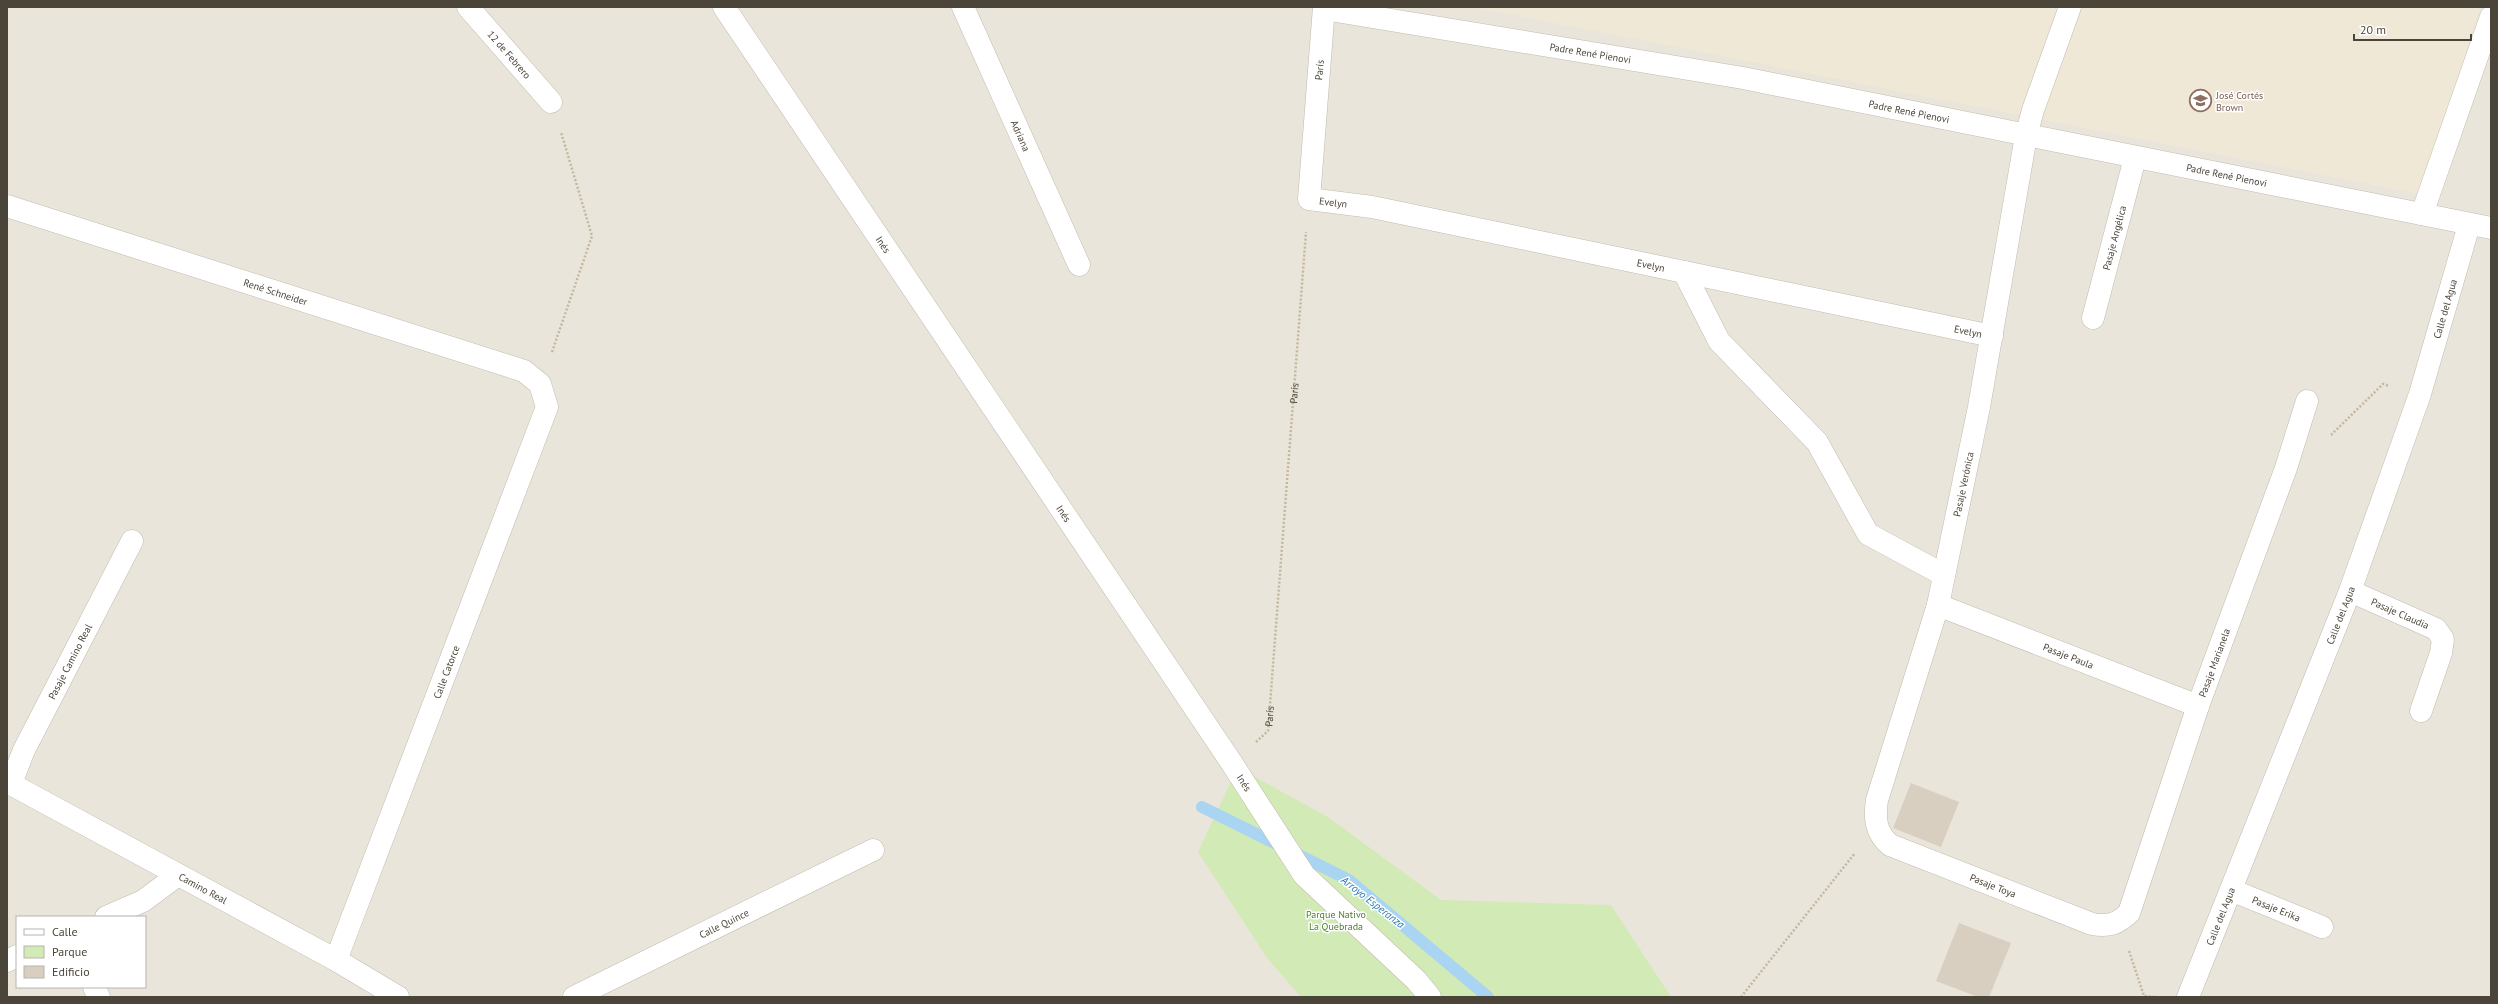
<svg xmlns="http://www.w3.org/2000/svg" width="2498" height="1004" font-family="'PT Sans',sans-serif">
<style>
.residential{fill:#eae5da;fill-rule:evenodd}
.education{fill:#efe8d6}
.green{fill:#d2eab5}
.lines{fill:none;stroke-linecap:round;stroke-linejoin:round}
.stream{stroke:#a9d4f2;stroke-width:12}
.building{fill:#d8cfc1}
.minor-casing{stroke:#c2bbae;stroke-width:23}
.path{stroke:#c4b79f;stroke-width:2.5;stroke-dasharray:2 2;stroke-linecap:butt}
.minor{stroke:#fff;stroke-width:22}
.labels{text-anchor:middle;stroke-width:3;stroke-linejoin:round;paint-order:stroke}
.street-label{font-size:10px;fill:#4b4439;stroke:#fff}
.education-label{font-size:10px;fill:#785e54;stroke:#fff;text-anchor:start}
.park-label{font-size:10px;fill:#4a7f2a;stroke:#fff}
.water-label{font-size:11px;font-style:italic;fill:#2e7ab2;stroke:#fff}
</style>
<rect width="100%" height="100%" fill="#f6f3ec"/>
<path class="residential" d="M7,7H2491V997H7ZM17,917H145V987H17Z"/>
<path class="education" d="M1474,7H2480L2424,195Z"/>
<path class="green" d="M1233,765L1328,817L1441,900L1611,905L1671,997H1301L1267,958L1198,852L1233,777Z"/>
<g class="lines">
<path class="stream" d="M1202,807L1349,880L1488,997"/>
</g>
<g class="building">
<path d="M1911,783L1959,802L1941,847L1893,828Z"/>
<path d="M1959,923L2011,943L1989,997H1978L1936,981Z"/>
</g>
<g class="lines">
<defs>
<g id="minor">
<path id="s2" d="M468,7L551,102"/>
<path id="s3" d="M724,7L1233,765L1304,875L1416,980L1430,997"/>
<path id="s4" d="M963,7L1079,265"/>
<path id="s5" d="M1324,7L1309,199L1372,207L1992,336"/>
<path id="s6" d="M2070,7L2033,110L2026,136L1979,407L1938,605L1877,800C1874,819 1876,833 1890,845L2092,924C2109,927 2117,924 2129,913L2198,706L2286,468L2307,401"/>
<path id="s7" d="M1324,9L1743,78L2491,228"/>
<path id="s8" d="M7,206L524,371L540,384L547,407L336,960"/>
<path d="M2422,214L2491,17"/>
<path d="M1684,272L1719,341L1817,442L1868,534L1944,575"/>
<path id="s9" d="M2093,318L2135,158"/>
<path id="s10" d="M2350,591L2436,629L2443,639L2441,653L2421,711"/>
<path id="s11" d="M1938,605L2198,706"/>
<path id="s12" d="M7,782L336,960L398,997"/>
<path id="s13" d="M11,783L24,750L132,541"/>
<path id="s14" d="M2231,890L2322,927"/>
<path d="M106,917L143,901L178,875"/>
<path d="M7,961L17,956"/>
<path d="M94,987L99,997"/>
<path id="s15" d="M574,997L873,850"/>
<path id="s16" d="M2188,997L2350,591L2420,394L2469,225"/>
</g>
</defs>
<use href="#minor" class="minor-casing"/>
<g class="path">
<path d="M552,352L592,236L561,132"/>
<path d="M2331,435L2383,384L2389,386"/>
<path id="s1" d="M1256,742L1268,731L1306,232"/>
<path d="M2129,951L2144,996L2155,997"/>
<path d="M1741,997L1855,853"/>
</g>
<use href="#minor" class="minor"/>
</g>
<defs>
<symbol id="school-ring" viewBox="-11 -11 22 22"><circle r="9.5" fill="#fff" stroke="#8d6e63" stroke-width="1.5"/><path d="M0-5L7-2L0 1L-7-2ZM-4 1L0 2.5L4 1V4Q0 6-4 4Z" fill="#8d6e63"/></symbol>
</defs>
<g fill-rule="evenodd">
<use href="#school-ring" x="2188" y="88" width="25" height="25"/>
</g>
<g class="labels">
<g class="street-label">
<text dy="4" stroke="none"><textPath href="#s7" startOffset="270">Padre René Pienovi</textPath></text>
<text dy="4" stroke="none"><textPath href="#s2" startOffset="63">12 de Febrero</textPath></text>
<text transform="translate(1319 70) rotate(-85)" y="4">París</text>
<text dy="4" stroke="none"><textPath href="#s7" startOffset="594">Padre René Pienovi</textPath></text>
<text dy="4" stroke="none"><textPath href="#s4" startOffset="141">Adriana</textPath></text>
<text dy="4" stroke="none"><textPath href="#s7" startOffset="918">Padre René Pienovi</textPath></text>
<text dy="4" stroke="none"><textPath href="#s5" startOffset="217">Evelyn</textPath></text>
<text dy="4" stroke="none"><textPath href="#s9" startOffset="83">Pasaje Angélica</textPath></text>
<text dy="4" stroke="none"><textPath href="#s3" startOffset="286">Inés</textPath></text>
<text dy="4" stroke="none"><textPath href="#s5" startOffset="541">Evelyn</textPath></text>
<text dy="4" stroke="none"><textPath href="#s8" startOffset="282">René Schneider</textPath></text>
<text dy="4" stroke="none"><textPath href="#s16" startOffset="735">Calle del Agua</textPath></text>
<text dy="4" stroke="none"><textPath href="#s5" startOffset="865">Evelyn</textPath></text>
<text dy="4" stroke="none"><textPath href="#s1" startOffset="355">París</textPath></text>
<text transform="translate(1963 484) rotate(-78)" y="4">Pasaje Verónica</text>
<text dy="4" stroke="none"><textPath href="#s3" startOffset="610">Inés</textPath></text>
<text dy="4" stroke="none"><textPath href="#s10" startOffset="55">Pasaje Claudia</textPath></text>
<text dy="4" stroke="none"><textPath href="#s16" startOffset="411">Calle del Agua</textPath></text>
<text dy="4" stroke="none"><textPath href="#s11" startOffset="140">Pasaje Paula</textPath></text>
<text dy="4" stroke="none"><textPath href="#s13" startOffset="135">Pasaje Camino Real</textPath></text>
<text dy="4" stroke="none"><textPath href="#s6" startOffset="1389">Pasaje Marianela</textPath></text>
<text transform="translate(446 672) rotate(-69)" y="4">Calle Catorce</text>
<text dy="4" stroke="none"><textPath href="#s1" startOffset="31">París</textPath></text>
<text dy="4" stroke="none"><textPath href="#s3" startOffset="934">Inés</textPath></text>
<text dy="4" stroke="none"><textPath href="#s6" startOffset="978">Pasaje Toya</textPath></text>
<text dy="4" stroke="none"><textPath href="#s12" startOffset="223">Camino Real</textPath></text>
<text dy="4" stroke="none"><textPath href="#s14" startOffset="49">Pasaje Erika</textPath></text>
<text dy="4" stroke="none"><textPath href="#s16" startOffset="87">Calle del Agua</textPath></text>
<text dy="4" stroke="none"><textPath href="#s15" startOffset="167">Calle Quince</textPath></text>
</g>
<g class="education-label">
<text x="2216" y="99">José Cortés<tspan x="2216" dy="12">Brown</tspan></text>
</g>
<g class="park-label">
<text x="1336" y="918">Parque Nativo<tspan x="1336" dy="12">La Quebrada</tspan></text>
</g>
<g class="water-label">
<text transform="translate(1373 902) rotate(38)" y="4">Arroyo Esperanza</text>
</g>
</g>
<rect width="2498" height="1004" fill="none" stroke="#4b4439" stroke-width="16"/>
<rect x="16" y="916" width="130" height="72" fill="#ffffff" stroke="#b7b4b0"/>
<rect x="24" y="929" width="20" height="6" fill="#ffffff" stroke="#b7b4b0"/>
<text x="52" y="936" font-size="12" fill="#4b4439">Calle</text>
<rect x="24" y="946" width="20" height="12" fill="#d2eab5" stroke="#b7b4b0"/>
<text x="52" y="956" font-size="12" fill="#4b4439">Parque</text>
<rect x="24" y="966" width="20" height="12" fill="#d8cfc1" stroke="#b7b4b0"/>
<text x="52" y="976" font-size="12" fill="#4b4439">Edificio</text>
<path d="M2354 34v6h117v-6" fill="none" stroke="#4b4439" stroke-width="2"/>
<text x="2360" y="34" font-size="12" fill="#4b4439" stroke="#ffffff" stroke-width="3" paint-order="stroke">20 m</text>
</svg>
